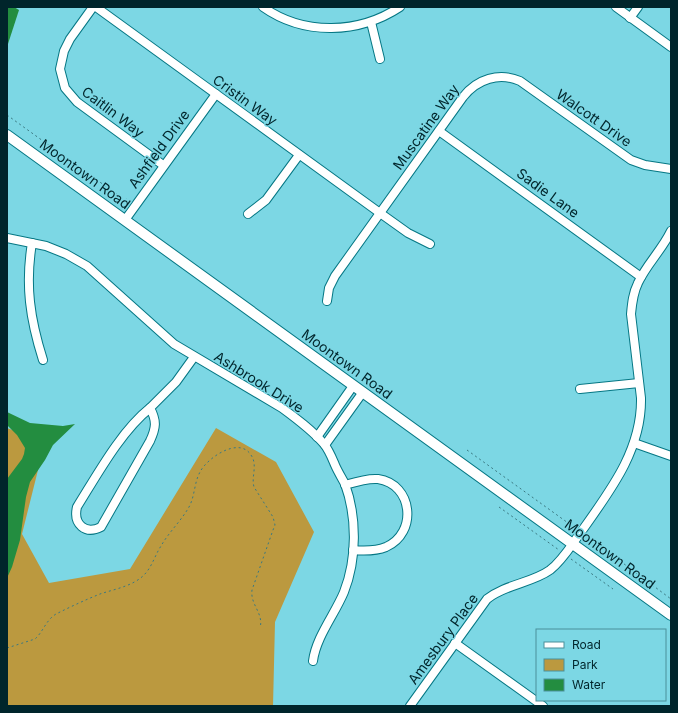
<svg xmlns="http://www.w3.org/2000/svg" width="678" height="713" font-family="Inter,sans-serif">
<style>
.green{fill:#bb993f}
.water{fill:#238d40}
.lines{fill:none;stroke-linecap:round;stroke-linejoin:round}
.minor-casing{stroke:#057784;stroke-width:10}
.tertiary-casing{stroke:#057784;stroke-width:12}
.path{stroke:#3a7881;stroke-width:1;stroke-dasharray:2 3;stroke-linecap:butt}
.minor{stroke:#fff;stroke-width:8}
.tertiary{stroke:#fff;stroke-width:10}
.labels{text-anchor:middle;stroke-width:3;stroke-linejoin:round;paint-order:stroke}
.street-label{font-size:14px;fill:#00252b;stroke:#7cd7e4}
</style>
<rect width="100%" height="100%" fill="#7cd7e4"/>
<path class="green" d="M7,428L45,442L22,534L49,583L130,569L216,428L276,462L314,532L275,622L273,706H7Z"/>
<g class="water">
<path d="M7,7H14L19,10L7,47Z"/>
<path d="M7,412L30,423L63,426L75,424L53,445L45,460L30,482L26,497L20,540L12,567L7,578V479L22,459L24,454L25,448L17,435L7,425Z"/>
</g>
<g class="lines">
<defs>
<g id="minor">
<path d="M93,7L70,39L64,51L60,69L65,88L77,102L163,165"/>
<path d="M96,7L380,213L408,233L430,244"/>
<path d="M263,7C304,36 359,34 400,7"/>
<path d="M616,7L671,47"/>
<path d="M630,18L638,7"/>
<path d="M371,22L380,59"/>
<path d="M439,131L641,277"/>
<path d="M248,214L266,200L299,155"/>
<path d="M125,220L216,94"/>
<path d="M7,238L46,246L66,254L87,266L174,344L282,408C297,419 312,430 324,444C329,450 332,458 335,465C338,472 342,478 345,484C357,517 357,559 344,592C335,614 316,637 313,661"/>
<path d="M32,243C25,285 30,319 43,360"/>
<path d="M327,301L329,288L335,276L463,97C477,79 499,72 520,81L631,160L645,165L671,169"/>
<path d="M580,389L639,383"/>
<path d="M150,408C157,421 156,428 150,441L101,527C85,535 73,524 77,507C97,475 121,431 150,408Z"/>
<path d="M150,408L176,382L194,357"/>
<path d="M317,437L353,386"/>
<path d="M634,443L671,456"/>
<path d="M325,445L363,392"/>
<path d="M345,485C355,482 367,478 378,479C413,484 418,533 386,547C376,551 364,551 353,550"/>
<path d="M455,643L543,706"/>
<path d="M410,706L487,599C506,584 532,583 550,570C563,560 572,544 581,532C610,491 642,450 641,398L631,314C632,303 633,293 638,283C646,265 662,250 671,231"/>
</g>
<path id="tertiary" d="M7,135L671,615"/>
</defs>
<use href="#minor" class="minor-casing"/>
<use href="#tertiary" class="tertiary-casing"/>
<g class="path">
<path d="M7,115L122,198L125,200L127,198"/>
<path d="M467,450L575,528"/>
<path d="M499,507L559,550"/>
<path d="M588,537L671,599"/>
<path d="M571,559L613,589"/>
<path d="M7,648L35,639C43,632 46,620 56,614C70,607 85,600 100,594C115,589 133,586 144,575C152,567 155,555 161,546C169,532 181,521 189,507C195,496 194,483 200,472C207,458 239,436 251,455C258,465 251,477 254,487L273,517L275,525L273,530L252,590C250,605 264,613 260,628"/>
</g>
<use href="#minor" class="minor"/>
<use href="#tertiary" class="tertiary"/>
</g>
<g class="labels">
<g class="street-label">
<text transform="translate(245 100) rotate(36)" y="5">Cristin Way</text>
<text transform="translate(113 112) rotate(37)" y="5">Caitlin Way</text>
<text transform="translate(594 118) rotate(35)" y="5">Walcott Drive</text>
<text transform="translate(426 127) rotate(-54)" y="5">Muscatine Way</text>
<text transform="translate(159 149) rotate(-54)" y="5">Ashfield Drive</text>
<text transform="translate(85 174) rotate(36)" y="5">Moontown Road</text>
<text transform="translate(548 193) rotate(36)" y="5">Sadie Lane</text>
<text transform="translate(347 364) rotate(36)" y="5">Moontown Road</text>
<text transform="translate(259 382) rotate(32)" y="5">Ashbrook Drive</text>
<text transform="translate(610 554) rotate(36)" y="5">Moontown Road</text>
<text transform="translate(443 639) rotate(-54)" y="5">Amesbury Place</text>
</g>
</g>
<rect width="678" height="713" fill="none" stroke="#00252b" stroke-width="16"/>
<rect x="536" y="629" width="130" height="72" fill="#7cd7e4" stroke="#4a909a"/>
<rect x="544" y="642" width="20" height="6" fill="#ffffff" stroke="#4a909a"/>
<text x="572" y="649" font-size="12" fill="#00252b">Road</text>
<rect x="544" y="659" width="20" height="12" fill="#bb993f" stroke="#4a909a"/>
<text x="572" y="669" font-size="12" fill="#00252b">Park</text>
<rect x="544" y="679" width="20" height="12" fill="#238d40" stroke="#4a909a"/>
<text x="572" y="689" font-size="12" fill="#00252b">Water</text>
</svg>
